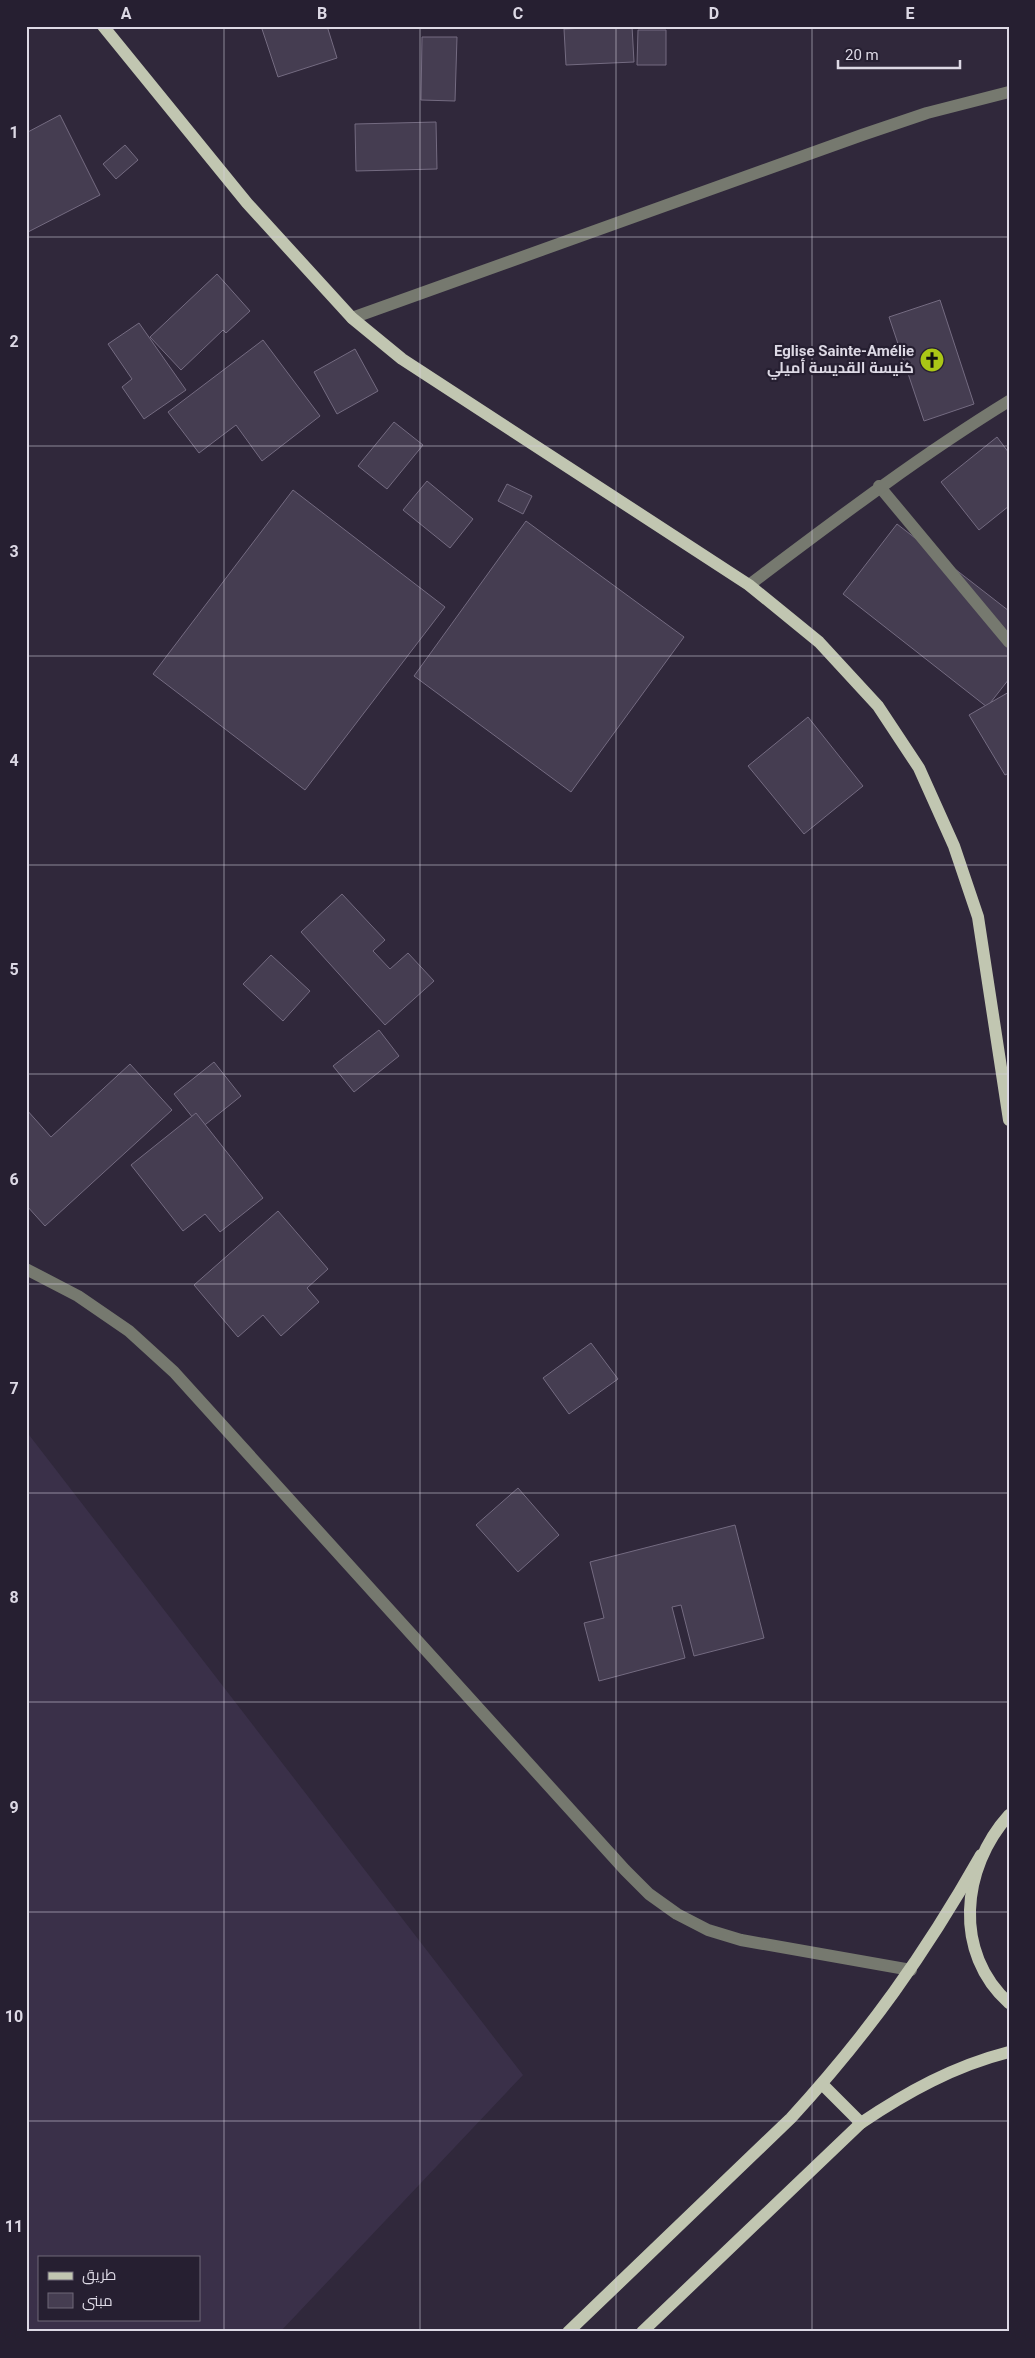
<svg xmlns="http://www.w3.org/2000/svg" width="1035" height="2358" font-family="Roboto,Cairo,sans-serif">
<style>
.built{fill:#3a3049;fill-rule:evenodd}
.building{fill:#453d51;stroke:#746b81}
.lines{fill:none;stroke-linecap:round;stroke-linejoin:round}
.minor{stroke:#76796f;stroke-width:12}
.major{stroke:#c1c6b1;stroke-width:12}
.grid{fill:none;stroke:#ddd9e5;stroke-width:1;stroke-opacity:0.55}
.labels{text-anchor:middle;stroke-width:4.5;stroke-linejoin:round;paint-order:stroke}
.poi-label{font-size:15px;font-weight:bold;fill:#ddd9e5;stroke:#261f31;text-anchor:end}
.neatline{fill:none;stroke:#ddd9e5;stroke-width:2}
.grid-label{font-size:16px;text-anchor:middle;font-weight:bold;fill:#ddd9e5}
</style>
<rect width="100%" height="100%" fill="#30283b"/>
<path class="built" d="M26,1431L523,2075L280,2332H26ZM39,2257H199V2319H39Z"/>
<g class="building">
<path d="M261,26H327L337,58L278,77Z"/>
<path d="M632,26L634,62L566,65L564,29Z"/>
<path d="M638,30H666V65H637Z"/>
<path d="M422,37H457L455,101L421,100Z"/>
<path d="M60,115L100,195L26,233V133Z"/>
<path d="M436,122L437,169L356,171L355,124Z"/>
<path d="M125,145L138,160L116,179L103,164Z"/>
<path d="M217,274L250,311L226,333L223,330L181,370L150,337Z"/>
<path d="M940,300L974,404L924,421L889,317Z"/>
<path d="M139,323L186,390L144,419L122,387L132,379L108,344Z"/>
<path d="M263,340L320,416L262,461L236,425L199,453L168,412Z"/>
<path d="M355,349L378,391L337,414L314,372Z"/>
<path d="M394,422L423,445L387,489L358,466Z"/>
<path d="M997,437L1009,453V506L979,530L941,482Z"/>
<path d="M427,481L473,519L450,548L403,510Z"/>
<path d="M507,484L532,496L523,514L498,501Z"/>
<path d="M293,490L445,607L305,790L153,674Z"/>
<path d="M526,521L684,637L571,792L414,676Z"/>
<path d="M897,524L1009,611V679L987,707L843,594Z"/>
<path d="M1009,692V773L1005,775L969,715Z"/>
<path d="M808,717L863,786L804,834L748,766Z"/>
<path d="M342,894L385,940L373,951L390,969L408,953L434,981L385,1025L301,932Z"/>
<path d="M271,955L310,991L283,1021L243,984Z"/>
<path d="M379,1030L399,1056L354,1092L333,1066Z"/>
<path d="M214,1062L241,1096L201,1128L174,1094Z"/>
<path d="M130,1064L172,1110L45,1226L26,1205V1109L51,1137Z"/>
<path d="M196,1113L263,1198L220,1232L205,1214L183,1231L131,1165Z"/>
<path d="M278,1211L328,1269L307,1288L319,1302L281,1336L263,1315L238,1337L194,1285Z"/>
<path d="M591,1343L618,1379L569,1414L543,1378Z"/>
<path d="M518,1488L559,1535L518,1572L476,1525Z"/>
<path d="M735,1525L764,1638L694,1656L681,1605L672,1607L685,1658L599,1681L584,1623L604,1618L590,1562Z"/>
</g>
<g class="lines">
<g class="minor">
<path d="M352,318L862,135L927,113L1009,92"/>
<path d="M879,486L1009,642"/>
<path d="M749,585C834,521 918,457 1009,401"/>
<path d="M26,1269L78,1296L129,1331L174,1372L625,1870L649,1894L677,1914L708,1930L741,1940L911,1970"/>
</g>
<g class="major">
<path d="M103,26L247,203L352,318L402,359L749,585L819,642L878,706L919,768L954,846L978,917L1009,1120"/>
<path d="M1009,1815C961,1868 953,1953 1009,2003"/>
<path d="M822,2084L861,2123"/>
<path d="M568,2332L791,2118C868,2034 925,1954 981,1855"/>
<path d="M642,2332L861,2123C907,2092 954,2066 1009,2052"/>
</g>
</g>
<path class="grid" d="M224,26V2332M420,26V2332M616,26V2332M812,26V2332M26,237H1009M26,446H1009M26,656H1009M26,865H1009M26,1074H1009M26,1284H1009M26,1493H1009M26,1702H1009M26,1912H1009M26,2121H1009"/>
<defs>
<symbol id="church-disc" viewBox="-11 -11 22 22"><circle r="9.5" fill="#aac716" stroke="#261f31"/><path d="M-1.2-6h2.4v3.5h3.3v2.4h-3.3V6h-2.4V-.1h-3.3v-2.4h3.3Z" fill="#111"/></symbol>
</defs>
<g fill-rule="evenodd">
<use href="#church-disc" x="918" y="346" width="28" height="28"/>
</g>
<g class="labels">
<g class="poi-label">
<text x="914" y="356">Eglise Sainte-Amélie<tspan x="914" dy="17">كنيسة القديسة أميلي</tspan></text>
</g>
</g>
<rect width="1035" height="2358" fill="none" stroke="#261f31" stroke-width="55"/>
<rect x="38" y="2256" width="162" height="65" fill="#261f31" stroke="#6f6979"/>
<rect x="48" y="2272" width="25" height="8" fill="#c1c6b1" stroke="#6f6979"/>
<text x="82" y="2280" font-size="15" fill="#ddd9e5">طريق</text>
<rect x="48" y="2293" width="25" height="15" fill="#453d51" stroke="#6f6979"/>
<text x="82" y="2306" font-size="15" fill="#ddd9e5">مبنى</text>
<path d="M838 60v8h122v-8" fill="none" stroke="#ddd9e5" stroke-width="2.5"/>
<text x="845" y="60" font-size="15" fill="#ddd9e5" stroke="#261f31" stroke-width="4" paint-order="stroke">20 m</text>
<rect x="28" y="28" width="980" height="2302" class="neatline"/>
<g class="grid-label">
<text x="126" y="19">A</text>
<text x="322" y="19">B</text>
<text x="518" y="19">C</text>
<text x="714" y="19">D</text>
<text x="910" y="19">E</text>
<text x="14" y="138">1</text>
<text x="14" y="347">2</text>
<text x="14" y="557">3</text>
<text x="14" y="766">4</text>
<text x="14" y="975">5</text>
<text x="14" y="1185">6</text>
<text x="14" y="1394">7</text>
<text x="14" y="1603">8</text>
<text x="14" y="1813">9</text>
<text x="14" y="2022">10</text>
<text x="14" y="2232">11</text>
</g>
</svg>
